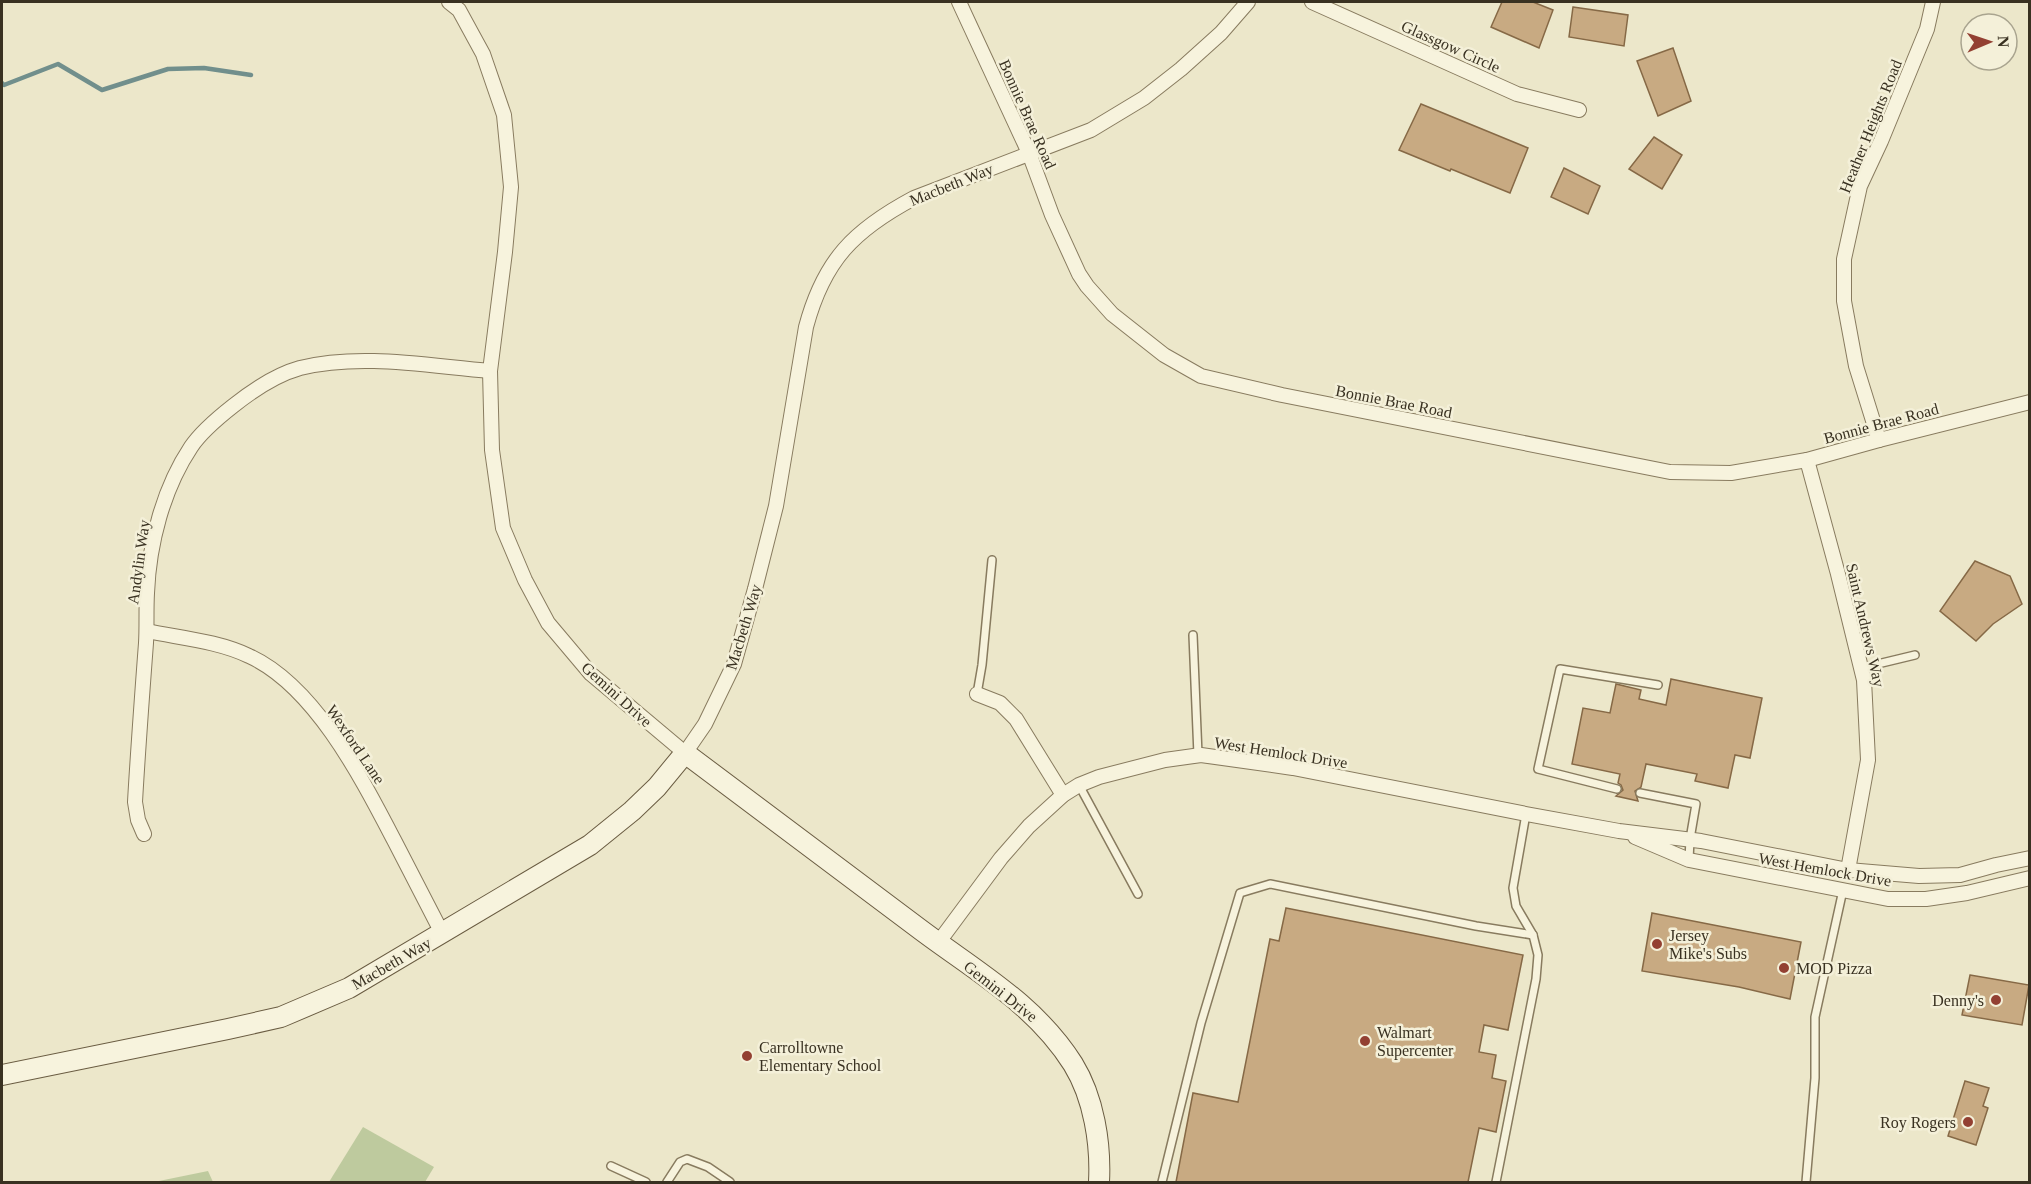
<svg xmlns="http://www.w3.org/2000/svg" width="2031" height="1184" font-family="'Times New Roman',serif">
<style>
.green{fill:#beca9e}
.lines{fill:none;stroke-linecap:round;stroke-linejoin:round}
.stream{stroke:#718f8c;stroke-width:4.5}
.building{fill:#c8aa82;stroke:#866946;stroke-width:1.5}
.lane-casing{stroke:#887b5f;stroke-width:10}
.street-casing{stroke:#887b5f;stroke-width:16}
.secondary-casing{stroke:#6a5c42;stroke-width:22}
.lane{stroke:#f7f3dd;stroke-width:7}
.street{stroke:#f7f3dd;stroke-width:14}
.secondary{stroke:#f7f3dd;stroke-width:20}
.poi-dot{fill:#934032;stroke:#f4f0d9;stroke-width:2}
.labels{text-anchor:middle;stroke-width:5;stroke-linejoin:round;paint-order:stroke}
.street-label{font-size:16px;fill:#393121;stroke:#f4f0d9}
.poi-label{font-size:16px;fill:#393121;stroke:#f4f0d9;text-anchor:start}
</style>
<rect width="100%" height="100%" fill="#ece7ca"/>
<g class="green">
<path d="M363,1127L434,1167L425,1182H329Z"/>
<path d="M208,1171L213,1182H154Z"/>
</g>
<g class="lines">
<path class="stream" d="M2,83L4,85L58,64L102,90L168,69L204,68L251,75"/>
</g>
<g class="building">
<path d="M1502,2H1533L1553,10L1539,48L1491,27Z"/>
<path d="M1573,7L1628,15L1624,46L1569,37Z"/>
<path d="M1673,48L1691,101L1658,116L1637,61Z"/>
<path d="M1421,104L1528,148L1510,193L1451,169L1450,171L1399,150Z"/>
<path d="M1654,137L1682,155L1662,189L1629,169Z"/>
<path d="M1564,168L1600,186L1588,214L1551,197Z"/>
<path d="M1975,561L2010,576L2022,604L1993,624L1976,641L1940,611Z"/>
<path d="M1671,679L1762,698L1750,758L1735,755L1728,788L1695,781L1697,774L1646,764L1641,787L1635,791L1638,801L1616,796L1623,790L1621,785L1618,783L1620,774L1572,764L1583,708L1610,713L1616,684L1641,690L1639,699L1666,705Z"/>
<path d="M1286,908L1523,955L1508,1030L1484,1025L1479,1052L1496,1055L1492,1078L1506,1081L1496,1132L1479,1128L1468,1182H1176L1193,1093L1238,1102L1270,939L1279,941Z"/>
<path d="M1652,913L1801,942L1790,999L1739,987L1642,971Z"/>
<path d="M1970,975L2029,985L2022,1025L1962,1015Z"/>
<path d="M1965,1081L1989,1088L1983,1106L1988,1108L1976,1145L1948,1136Z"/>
</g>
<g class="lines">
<defs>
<g id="lane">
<path d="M1193,635L1198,755"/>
<path d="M1861,668L1915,655"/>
<path d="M977,694L982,665L992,560"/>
<path d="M1079,785L1138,894"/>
<path d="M1617,789L1538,769L1560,669L1658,685"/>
<path d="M1640,793L1696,804L1690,839L1689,860"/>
<path d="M611,1166L646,1182"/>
<path d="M667,1182L680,1162L687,1159L708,1167L730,1182"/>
<path d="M1162,1182L1201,1023L1240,893L1270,884L1476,926L1533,935"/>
<path d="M1496,1182L1536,979L1538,955L1533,935L1516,906L1513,888L1526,814"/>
<path d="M1806,1182L1815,1078V1017L1843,890"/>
</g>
<g id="street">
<path d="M449,2L459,10L483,54L504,115L511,187L505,252L490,371L492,450L503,528L525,580L548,623L591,674L685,753L705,724L734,664L755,589L776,506L806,327C824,260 854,230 914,198L1091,130L1144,98L1181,69L1221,33L1248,2"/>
<path d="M959,2L1029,153L1052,215L1079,274L1087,286L1112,314L1164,355L1201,376L1282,395L1670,472L1731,473L1807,460L1879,440L2030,402"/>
<path d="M1312,2L1517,94L1579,110"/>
<path d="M1879,440L1856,366L1844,301V259L1860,186L1881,141L1927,29L1933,2"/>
<path d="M1807,460L1838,574L1864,680L1868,760L1848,870"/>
<path d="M147,631C180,638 218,641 249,656C315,686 362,779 394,840C410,871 426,902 442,933"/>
<path d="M977,694L1000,703L1016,719L1063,795"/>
<path d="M144,834L138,820L135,802C138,749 142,696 146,643C147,627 146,610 147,593C149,544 163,489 191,447C201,432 219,417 233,406C253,390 275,375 300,368C361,353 428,366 490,371"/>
<path d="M1635,837L1689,860L1888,899H1926L1967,893L2030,878"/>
<path d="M938,943L1001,858L1029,826L1063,795L1079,785L1099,777L1165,760L1201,755L1293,768L1526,814L1619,831L1701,841L1848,870L1919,876L1960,875L1996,865L2030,858"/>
</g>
<path id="secondary" d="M2,1075L228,1029L281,1017L349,988L590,845L632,811L657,787L685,753C764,812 843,871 921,930C977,972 1035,1004 1073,1064C1094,1098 1101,1144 1099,1182"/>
</defs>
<use href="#lane" class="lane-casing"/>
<use href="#street" class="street-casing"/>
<use href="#secondary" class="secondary-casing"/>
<use href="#lane" class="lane"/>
<use href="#street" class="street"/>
<use href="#secondary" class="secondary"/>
</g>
<g class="poi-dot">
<circle cx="1657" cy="944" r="6"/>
<circle cx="1784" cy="968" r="6"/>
<circle cx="1996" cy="1000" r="6"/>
<circle cx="1365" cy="1041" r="6"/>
<circle cx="747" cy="1056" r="6"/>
<circle cx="1968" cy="1122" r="6"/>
</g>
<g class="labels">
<g class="street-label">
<text transform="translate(1451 46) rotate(24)" y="6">Glassgow Circle</text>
<text transform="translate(1028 114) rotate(66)" y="6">Bonnie Brae Road</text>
<text transform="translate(1870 126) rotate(-68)" y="6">Heather Heights Road</text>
<text transform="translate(951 184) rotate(-22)" y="6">Macbeth Way</text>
<text transform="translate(1394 401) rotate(11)" y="6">Bonnie Brae Road</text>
<text transform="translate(1881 423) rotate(-15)" y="6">Bonnie Brae Road</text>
<text transform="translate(138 562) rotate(-82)" y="6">Andylin Way</text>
<text transform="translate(1866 625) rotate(77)" y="6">Saint Andrews Way</text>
<text transform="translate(743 627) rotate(-73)" y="6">Macbeth Way</text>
<text transform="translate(617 694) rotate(42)" y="6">Gemini Drive</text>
<text transform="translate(356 744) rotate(56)" y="6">Wexford Lane</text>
<text transform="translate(1281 752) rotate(9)" y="6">West Hemlock Drive</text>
<text transform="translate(1825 869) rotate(10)" y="6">West Hemlock Drive</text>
<text transform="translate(391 963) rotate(-30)" y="6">Macbeth Way</text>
<text transform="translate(1001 991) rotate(38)" y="6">Gemini Drive</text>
</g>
<g class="poi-label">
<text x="1669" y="941">Jersey<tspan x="1669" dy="18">Mike's Subs</tspan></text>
<text x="1796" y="974">MOD Pizza</text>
<text x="1984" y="1006" text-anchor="end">Denny's</text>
<text x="1377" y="1038">Walmart<tspan x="1377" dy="18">Supercenter</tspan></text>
<text x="759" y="1053">Carrolltowne<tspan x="759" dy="18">Elementary School</tspan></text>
<text x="1956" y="1128" text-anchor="end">Roy Rogers</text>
</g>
</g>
<rect width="2031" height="1184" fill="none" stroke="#393121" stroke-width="6"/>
<g transform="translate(1989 42) rotate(88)"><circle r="28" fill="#f4f0d9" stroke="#a9a48f" stroke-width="1.5"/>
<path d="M0-4.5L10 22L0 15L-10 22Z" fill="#934032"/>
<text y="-9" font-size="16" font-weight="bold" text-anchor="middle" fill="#393121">N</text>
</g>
</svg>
